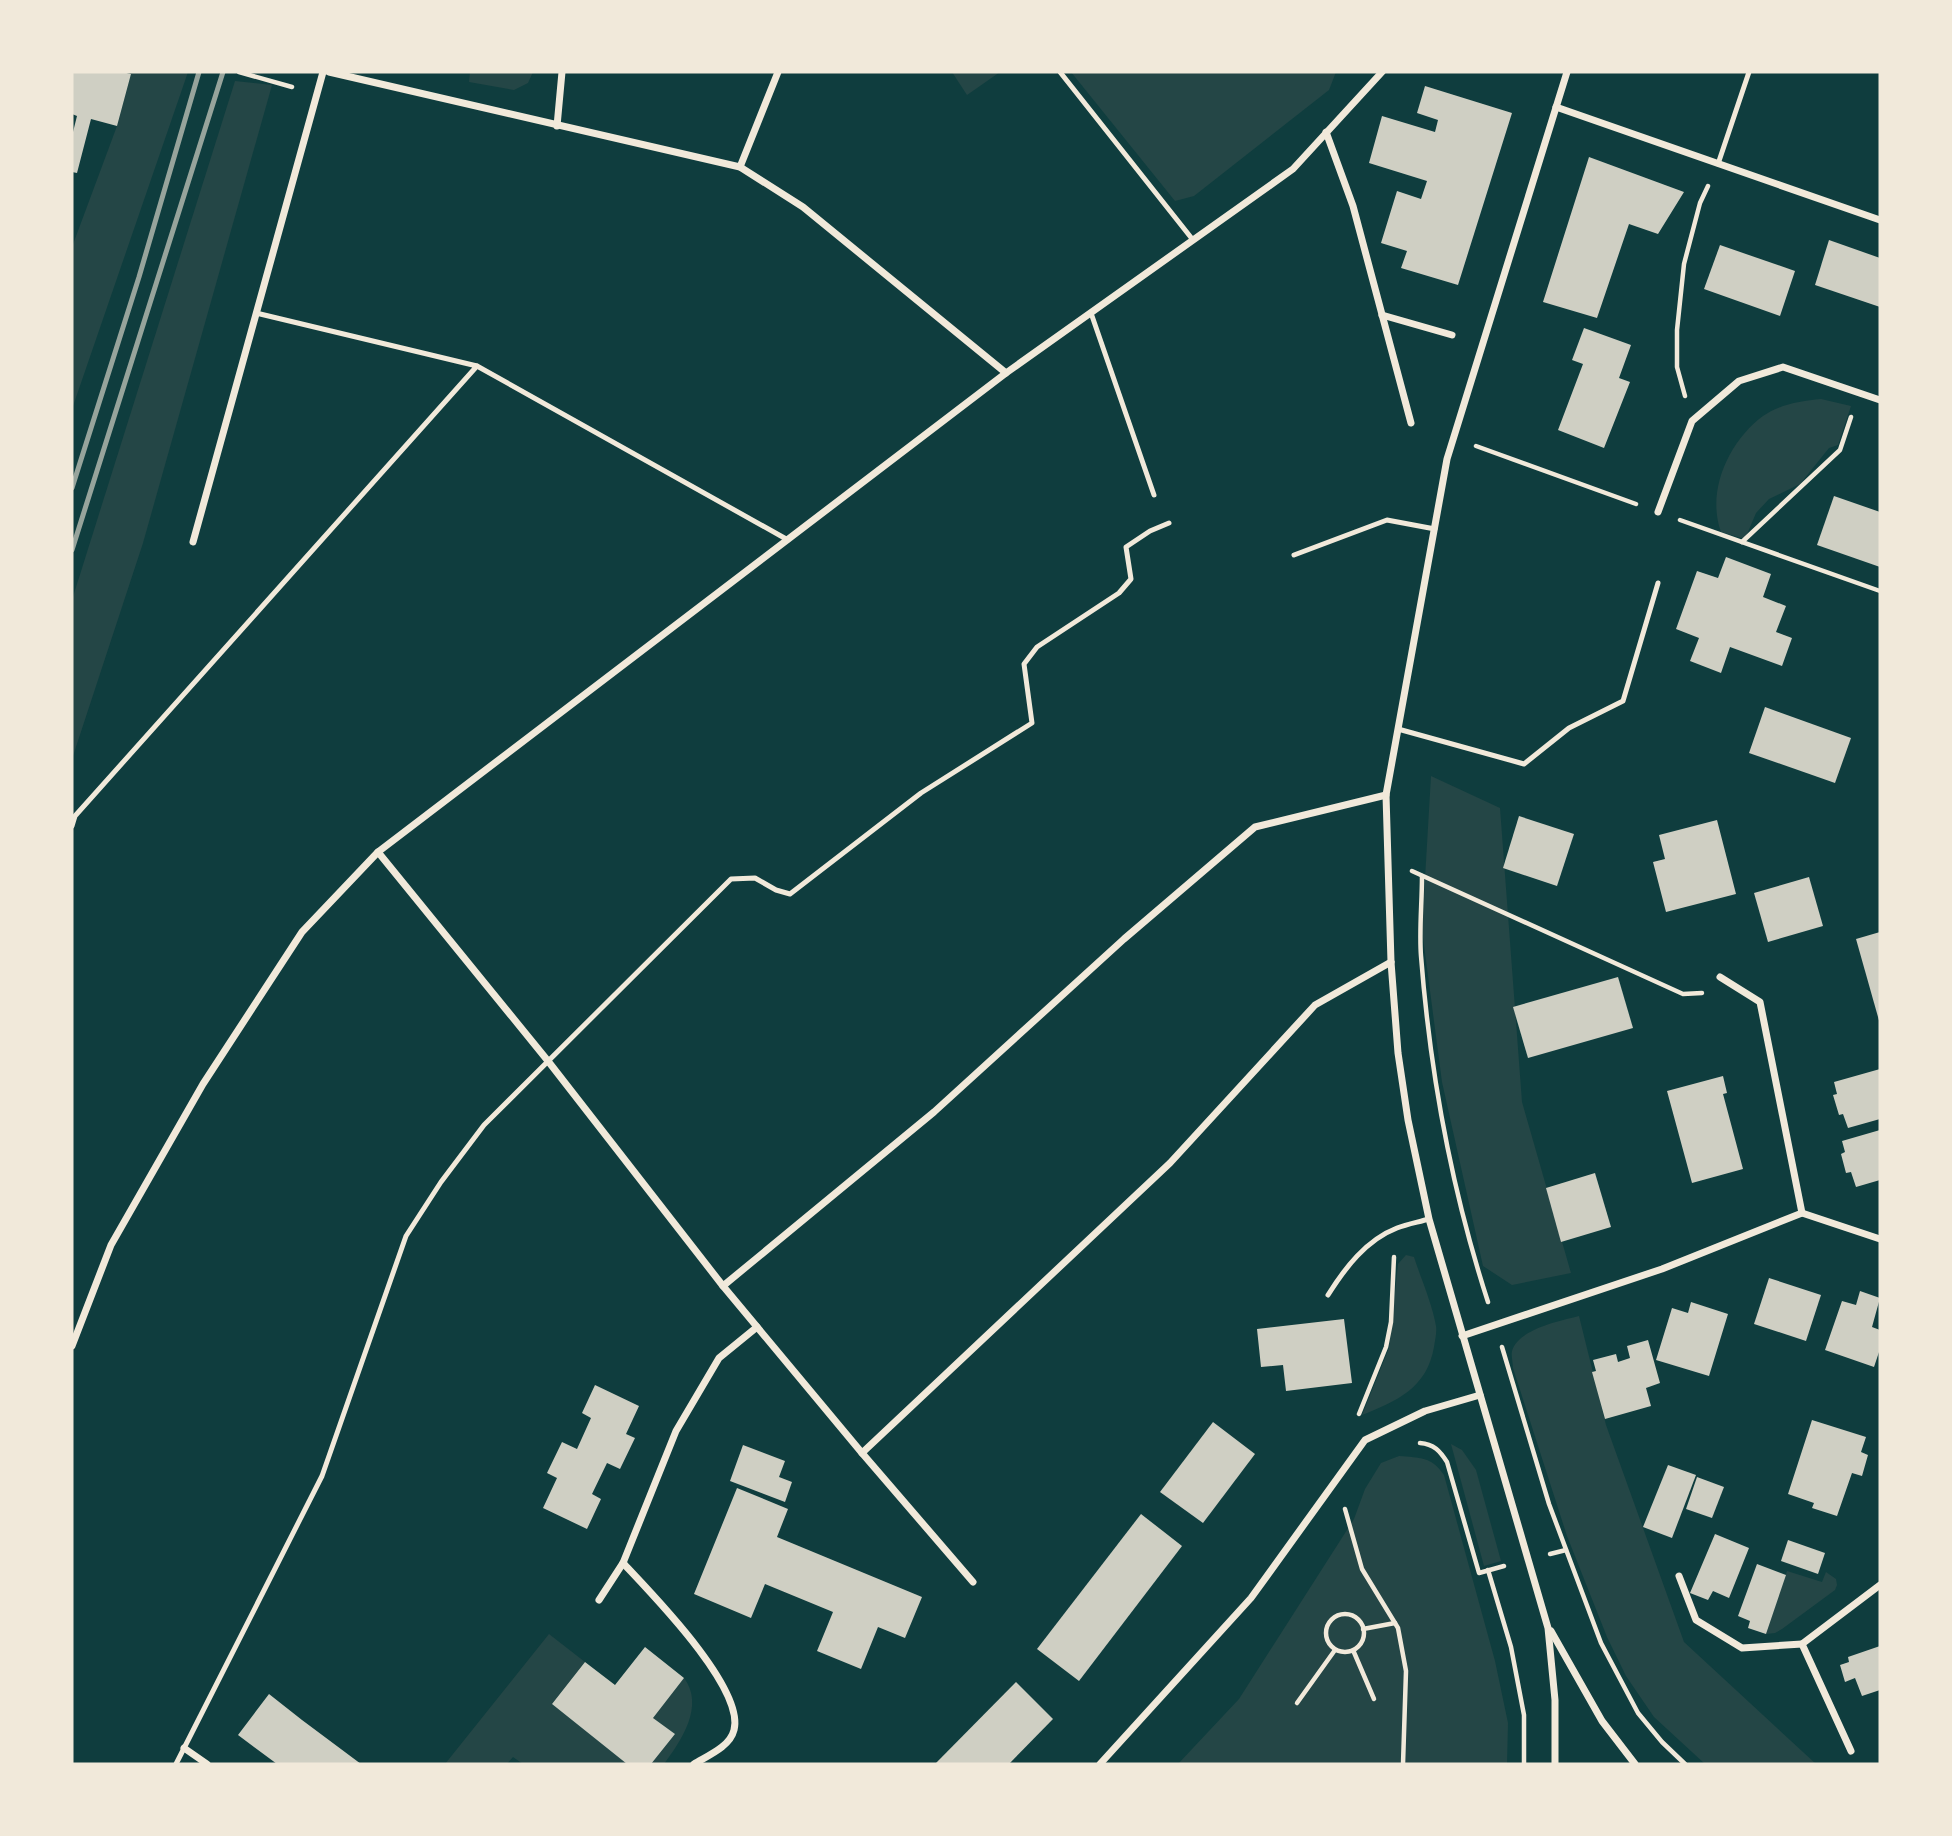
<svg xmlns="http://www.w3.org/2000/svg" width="1952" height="1836" font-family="'Alegreya Sans',sans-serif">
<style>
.green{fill:#244646}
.building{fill:#cfcfc3}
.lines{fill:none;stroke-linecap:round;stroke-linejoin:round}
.path{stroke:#f1e9da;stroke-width:4.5}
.service{stroke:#f1e9da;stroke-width:5}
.minor{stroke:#f1e9da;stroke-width:7}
.rail{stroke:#97a49c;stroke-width:5}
</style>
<rect width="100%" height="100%" fill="#0f3d3e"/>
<g class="green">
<path d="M122,72H188L72,409V247L117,126L131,74Z"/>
<path d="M470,72H533L528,83L514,90L469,82Z"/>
<path d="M952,72H1000L967,95Z"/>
<path d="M1071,72H1336L1329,90L1194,196L1175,201Z"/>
<path d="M235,81L272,85L143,543L72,759V600Z"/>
<path d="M1821,399L1851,406L1838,445L1829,448L1800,484L1769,499L1756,513L1745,539L1721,532C1706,491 1729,441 1763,416C1780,404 1801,401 1821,399Z"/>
<path d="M1431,776L1500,808L1522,1102L1571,1273L1512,1285L1483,1266L1442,1082L1422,930Z"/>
<path d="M1406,1255L1414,1257C1421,1279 1432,1303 1436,1326C1437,1332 1435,1340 1434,1347C1427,1388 1397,1401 1362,1415L1389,1348L1398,1264Z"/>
<path d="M1579,1316L1606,1425L1684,1642L1816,1764H1705L1654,1717L1626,1676L1607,1637L1567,1536L1513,1368C1513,1363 1511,1356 1512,1351C1518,1329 1560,1321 1579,1316Z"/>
<path d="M1451,1444L1462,1450L1476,1470L1501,1561L1484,1566Z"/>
<path d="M1399,1456C1420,1458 1431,1456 1444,1475L1495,1661L1508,1723L1507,1764H1178L1239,1699L1354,1519L1365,1489L1381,1463Z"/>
<path d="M1787,1571L1822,1582L1826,1572L1836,1579L1837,1585L1835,1590L1782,1629L1775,1633L1766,1634Z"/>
<path d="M549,1634L585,1662L552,1704L627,1764H523L513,1757L507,1764H445Z"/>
<path d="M684,1678C705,1706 681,1741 664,1764H651L675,1734L653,1718Z"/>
</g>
<g class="building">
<path d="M72,72H122L131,74L117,126L91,119L77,173L72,172V136L77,116L72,114Z"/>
<path d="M1425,86L1512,113L1458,285L1401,268L1407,251L1381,243L1397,191L1421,199L1427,181L1369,163L1374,145L1382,116L1435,132L1438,120L1417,113Z"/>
<path d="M1589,157L1684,192L1658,234L1629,224L1597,318L1543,302Z"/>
<path d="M1829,240L1880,258V307L1815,285Z"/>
<path d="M1720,245L1795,271L1780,316L1704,289Z"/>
<path d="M1584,328L1631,345L1619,378L1630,382L1604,448L1558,430L1583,364L1572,360Z"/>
<path d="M1834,496L1880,512V567L1817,545Z"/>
<path d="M1726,557L1771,574L1763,597L1786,606L1776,632L1792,638L1782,666L1730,647L1721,673L1690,661L1699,638L1676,629L1697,571L1718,578Z"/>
<path d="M1765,707L1851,738L1835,783L1749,753Z"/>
<path d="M1519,816L1574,834L1557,886L1503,868Z"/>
<path d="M1717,820L1736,894L1666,912L1653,862L1665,859L1659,835Z"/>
<path d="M1809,877L1823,926L1768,942L1754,893Z"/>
<path d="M1880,932V1024L1856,939Z"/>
<path d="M1618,977L1633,1028L1528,1058L1513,1007Z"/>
<path d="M1880,1069V1119L1848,1128L1843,1114L1839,1115L1833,1095L1837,1094L1834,1082Z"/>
<path d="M1723,1076L1727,1093L1723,1094L1743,1169L1692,1183L1667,1091Z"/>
<path d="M1880,1130V1180L1856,1187L1851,1172L1846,1173L1841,1154L1845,1152L1842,1141Z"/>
<path d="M1595,1173L1611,1227L1561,1242L1546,1188Z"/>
<path d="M1769,1278L1821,1295L1806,1341L1754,1324Z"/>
<path d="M1860,1291L1880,1298L1872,1327L1880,1330V1349L1874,1367L1825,1350L1842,1301L1856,1305Z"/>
<path d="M1691,1302L1728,1314L1709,1376L1656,1360L1672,1308L1688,1313Z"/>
<path d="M1344,1319L1352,1383L1286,1391L1283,1365L1261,1367L1257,1329Z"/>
<path d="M1648,1340L1660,1383L1646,1388L1651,1406L1605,1419L1592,1372L1596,1371L1593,1360L1616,1354L1618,1362L1630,1358L1627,1346Z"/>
<path d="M595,1385L639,1406L626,1434L635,1438L620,1469L607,1463L592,1494L601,1499L587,1529L543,1508L557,1478L547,1473L562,1442L577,1449L591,1418L582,1413Z"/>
<path d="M1812,1420L1866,1437L1861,1452L1868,1455L1862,1476L1852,1473L1837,1516L1812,1508L1814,1503L1788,1494Z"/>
<path d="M1213,1422L1255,1454L1203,1523L1160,1492Z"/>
<path d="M743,1445L785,1461L779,1477L792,1482L785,1502L730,1481Z"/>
<path d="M1668,1465L1696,1475L1672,1538L1643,1527Z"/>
<path d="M1697,1477L1724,1487L1712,1518L1686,1509Z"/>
<path d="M737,1488L788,1509L777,1537L922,1597L905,1638L878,1627L861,1669L817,1651L833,1612L765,1584L751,1618L694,1594Z"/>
<path d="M1141,1514L1182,1546L1079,1681L1037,1649Z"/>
<path d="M1715,1534L1749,1548L1729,1598L1713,1591L1708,1600L1690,1593Z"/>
<path d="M1788,1540L1825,1553L1818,1574L1781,1561Z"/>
<path d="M1757,1564L1786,1575L1766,1634L1748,1628L1750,1621L1738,1616Z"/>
<path d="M1880,1646V1690L1862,1696L1855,1678L1845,1682L1840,1665L1849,1662L1848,1657Z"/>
<path d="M645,1647L684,1678L653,1718L675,1734L651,1764H627L552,1704L585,1662L615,1685Z"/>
<path d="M1016,1682L1053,1719L1009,1764H935Z"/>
<path d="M269,1694L302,1720L361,1764H277L238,1735Z"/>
</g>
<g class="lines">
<g class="path">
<path d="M239,72L292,87"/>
<path d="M1685,396L1677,367V330L1684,264L1700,203L1708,186"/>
<path d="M1476,446L1636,504"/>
<path d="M1680,520L1880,591"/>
<path d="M1742,542L1840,450L1851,417"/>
<path d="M1412,871L1683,994L1702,993"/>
<path d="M1422,876C1422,903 1419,930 1421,956C1430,1072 1452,1191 1488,1302"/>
<path d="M1502,1347L1549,1504L1601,1643L1638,1713L1662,1742L1685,1764"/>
<path d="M1359,1414L1386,1347L1391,1322L1394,1257"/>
<path d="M1420,1443C1434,1444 1440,1451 1447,1462L1479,1573L1504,1566"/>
<path d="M1345,1509L1362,1569L1398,1628L1406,1671L1403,1764"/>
<path d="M1550,1554L1566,1550"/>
<path d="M1488,1570L1511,1647L1524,1715V1764"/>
<circle cx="1345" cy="1633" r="19"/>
<path d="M1363,1629L1395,1623"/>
<path d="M1353,1650L1374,1699"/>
<path d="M1297,1703L1335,1650"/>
</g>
<g class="service">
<path d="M1060,72L1193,240"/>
<path d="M1718,164L1749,72"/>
<path d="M1091,313L1154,495"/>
<path d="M477,366L788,540"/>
<path d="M1294,555L1387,520L1435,529"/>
<path d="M1398,729L1524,764L1569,728L1623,701L1658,583"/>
<path d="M72,826L75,816L477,366L256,313"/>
<path d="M1328,1295C1345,1268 1366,1240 1397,1228C1407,1224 1419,1222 1429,1219"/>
<path d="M176,1764L322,1476L406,1236L441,1182L484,1125L731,879L755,878L776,890L790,894L921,793L1032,723L1024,664L1037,647L1119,593L1131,579L1126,547L1150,531L1169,523"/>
</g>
<g class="minor">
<path d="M329,72L740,167L803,207L1006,373"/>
<path d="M1556,107L1880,220"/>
<path d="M557,126L562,72"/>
<path d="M1326,132L1353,206L1411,423"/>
<path d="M740,167L778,72"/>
<path d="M1382,315L1452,335"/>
<path d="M1658,512L1692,421L1739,381L1783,367L1880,400"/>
<path d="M193,542L323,72"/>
<path d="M378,852L548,1061L723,1286L862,1453L973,1582"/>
<path d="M1720,977L1760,1002L1802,1213"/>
<path d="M723,1286L934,1112L1124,939L1255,827L1386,795"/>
<path d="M1462,1336L1662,1269L1802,1213L1880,1239"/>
<path d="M72,1346L111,1245L203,1084L302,932L378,852L1006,373L1293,169L1382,72"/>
<path d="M862,1453L1170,1163L1315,1005L1391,962"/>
<path d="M623,1563C651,1593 745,1688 734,1730C730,1747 707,1756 694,1764"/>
<path d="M1679,1576L1696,1620L1742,1648L1802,1644"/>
<path d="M599,1600L623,1563L676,1431L719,1358L757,1327"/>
<path d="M1551,1631L1602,1721L1635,1764"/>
<path d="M184,1748L207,1764"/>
<path d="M1851,1751L1802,1644L1880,1585"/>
<path d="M1100,1764L1251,1598L1365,1440L1425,1411L1480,1395"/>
<path d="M1555,1764V1700L1548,1628L1429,1219L1408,1120L1398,1053L1391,962L1386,795L1447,459L1567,72"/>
</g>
<g class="rail">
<path d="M72,488L139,277L199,72"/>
<path d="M72,550L223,72"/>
</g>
</g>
<rect width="1952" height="1836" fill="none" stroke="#f1e9da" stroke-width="147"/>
</svg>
